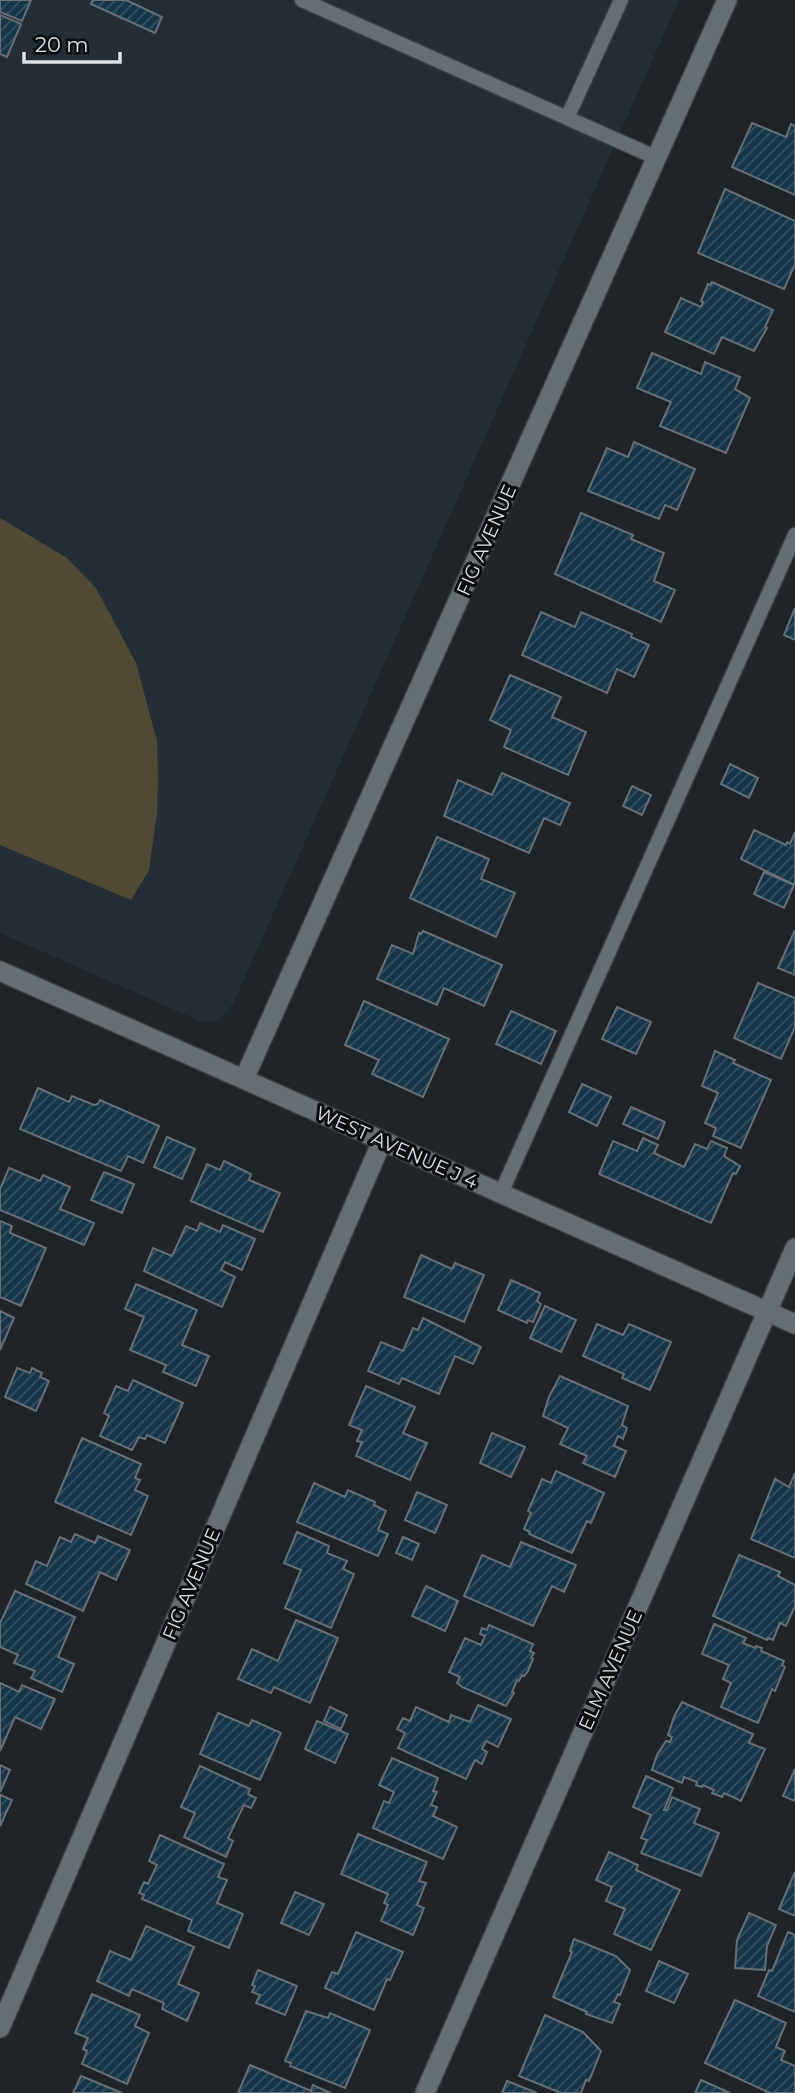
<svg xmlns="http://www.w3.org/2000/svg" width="795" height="2093" font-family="Montserrat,sans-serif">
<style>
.built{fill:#232e36}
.pitch{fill:#504a34}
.building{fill:url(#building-hatch);stroke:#686f74;stroke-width:2}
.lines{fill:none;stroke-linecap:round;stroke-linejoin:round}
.service-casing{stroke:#3b4044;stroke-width:17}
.minor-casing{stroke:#3b4044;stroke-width:22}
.service{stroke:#676e73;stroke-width:14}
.minor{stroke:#676e73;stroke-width:19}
.labels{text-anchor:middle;stroke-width:6;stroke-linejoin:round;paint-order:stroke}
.street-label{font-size:19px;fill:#dee2e4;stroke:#0a0d0e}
</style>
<defs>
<pattern id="building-hatch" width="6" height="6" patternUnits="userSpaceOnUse" patternTransform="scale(1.75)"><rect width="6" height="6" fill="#153549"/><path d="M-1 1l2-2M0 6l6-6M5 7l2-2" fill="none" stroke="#375263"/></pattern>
</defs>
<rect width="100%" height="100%" fill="#1e2428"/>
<path class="built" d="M0,0H679L233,1004L220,1019L211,1022L200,1021L0,933Z"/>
<path class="pitch" d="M0,518L67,558L96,588L136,663L157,741L158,779L157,813L149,870L131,900L0,845Z"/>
<g class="building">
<path d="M0,0H31L22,21L0,12Z"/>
<path d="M93,0H126L162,17L155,33L91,4Z"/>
<path d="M0,15L21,24L7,57L0,54Z"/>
<path d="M752,123L786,137L791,124L795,126V195L732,167Z"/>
<path d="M725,189L795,221V264L784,289L698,253Z"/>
<path d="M712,282L773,310L765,327L767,328L754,351L722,337L714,354L665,332L681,298L701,307L703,302L701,301L708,284L710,285Z"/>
<path d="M652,353L701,374L705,362L740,377L735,389L750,398L726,453L660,426L671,402L637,388Z"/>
<path d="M634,442L695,469L677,510L665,505L659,519L588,491L607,448L628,457Z"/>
<path d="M581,513L633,535L631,539L664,553L654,581L675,590L661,622L555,574Z"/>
<path d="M795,608V640L784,635Z"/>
<path d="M541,612L575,627L581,612L632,634L631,637L649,645L634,677L617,669L607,693L522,655Z"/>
<path d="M510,675L561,697L552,717L586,732L568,775L504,747L511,730L490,720Z"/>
<path d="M730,764L758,778L749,798L721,784Z"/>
<path d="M502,773L570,803L560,825L544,818L529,853L444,816L458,780L492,795Z"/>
<path d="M632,786L651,795L642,815L623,806Z"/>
<path d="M754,830L786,845L787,842L790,844L795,832V885L741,859Z"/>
<path d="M437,837L489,859L481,879L515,893L496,937L410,898Z"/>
<path d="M764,872L794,885L784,908L754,894Z"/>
<path d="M795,930V975L778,968Z"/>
<path d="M423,931L502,965L484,1006L444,988L437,1005L377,979L392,945L413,954L419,933L421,934Z"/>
<path d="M758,983L795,998V1027L781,1059L734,1038Z"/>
<path d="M364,1001L449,1039L423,1097L372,1074L379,1060L345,1045Z"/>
<path d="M617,1007L651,1022L636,1054L602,1039Z"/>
<path d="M511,1011L556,1031L541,1064L496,1044Z"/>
<path d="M715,1051L735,1060L733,1063L771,1080L741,1148L713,1136L716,1128L705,1123L718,1093L702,1086Z"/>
<path d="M582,1084L611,1097L597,1126L569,1112Z"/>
<path d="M38,1088L69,1102L72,1096L94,1105L98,1104L100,1100L159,1126L143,1163L128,1156L121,1171L20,1129Z"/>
<path d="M631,1107L665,1122L658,1139L623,1124Z"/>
<path d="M167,1137L195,1149L182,1179L154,1167Z"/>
<path d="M643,1138L658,1145L654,1153L684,1167L695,1144L707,1149L711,1141L727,1148L724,1156L740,1166L736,1174L733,1173L711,1223L599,1174L613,1141L637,1151Z"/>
<path d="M224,1161L251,1174L249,1180L280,1193L263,1232L191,1201L207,1164L220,1170Z"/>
<path d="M9,1168L40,1181L43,1175L70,1187L60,1209L94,1223L84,1245L0,1210V1189Z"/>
<path d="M104,1172L134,1184L122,1213L91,1200Z"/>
<path d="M0,1221L12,1226L10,1233L46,1248L21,1306L0,1297Z"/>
<path d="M200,1223L220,1232L223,1225L255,1239L242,1270L225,1262L221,1270L235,1277L222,1307L144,1271L153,1248L172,1256L186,1226L197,1231Z"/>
<path d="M421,1255L452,1269L455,1263L484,1275L464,1322L404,1297Z"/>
<path d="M511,1280L540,1293L537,1301L541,1304L533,1322L528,1320L527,1323L498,1310Z"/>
<path d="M136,1284L197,1310L182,1345L209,1356L196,1386L163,1372L166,1365L130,1350L144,1317L125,1309Z"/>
<path d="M545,1306L576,1320L561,1352L530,1338Z"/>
<path d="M0,1311L14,1318L0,1350Z"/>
<path d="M423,1318L481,1347L473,1364L455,1356L439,1394L402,1378L399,1384L368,1371L381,1342L403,1351L413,1328L418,1330Z"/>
<path d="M597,1324L623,1335L629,1324L671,1342L650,1390L622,1378L624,1374L583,1356Z"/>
<path d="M17,1368L30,1373L32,1368L42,1373L40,1377L49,1381L36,1411L5,1397Z"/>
<path d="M560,1376L628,1406L622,1425L627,1428L623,1439L618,1436L614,1446L626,1451L615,1477L583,1463L587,1456L560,1444L568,1428L543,1416L549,1397Z"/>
<path d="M133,1380L183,1403L165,1443L147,1435L145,1439L139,1437L132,1450L100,1436L109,1416L104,1413L116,1386L128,1391Z"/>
<path d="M366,1386L415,1407L403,1433L427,1443L410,1480L356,1456L362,1442L357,1441L362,1430L349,1425Z"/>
<path d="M492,1433L525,1447L511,1477L480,1463Z"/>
<path d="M82,1438L141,1464L135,1478L140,1480L135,1490L148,1496L131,1535L55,1502Z"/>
<path d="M556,1471L604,1493L591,1523L587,1521L572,1553L529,1534L530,1532L524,1529L531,1513L528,1511L542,1479L551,1483Z"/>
<path d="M795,1473V1558L751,1539L775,1479L789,1487Z"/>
<path d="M314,1483L345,1497L348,1490L375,1502L374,1505L386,1511L378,1530L388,1534L378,1556L297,1522Z"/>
<path d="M417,1492L447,1505L435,1533L405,1520Z"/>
<path d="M297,1532L329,1546L327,1553L347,1561L343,1569L354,1574L331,1628L285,1608L301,1570L284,1563Z"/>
<path d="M75,1534L95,1543L98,1536L130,1550L116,1580L100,1572L83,1611L26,1584L36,1561L47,1566L60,1537L71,1542Z"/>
<path d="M403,1537L419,1544L412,1560L396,1553Z"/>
<path d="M521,1542L576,1565L564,1592L552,1586L533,1626L464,1596L482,1555L510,1567Z"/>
<path d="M739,1555L780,1572L778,1576L795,1585V1606L786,1626L780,1623L773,1640L768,1638L767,1640L713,1616Z"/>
<path d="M426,1586L458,1601L445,1631L412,1616Z"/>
<path d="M15,1591L75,1617L58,1657L74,1664L62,1692L31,1678L35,1671L14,1663L18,1655L0,1647V1623Z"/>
<path d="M296,1620L338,1638L310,1703L274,1687L271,1693L238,1679L252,1649L278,1661Z"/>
<path d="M714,1624L746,1638L743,1643L755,1648L756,1646L762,1648L761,1651L784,1661L782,1665L785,1667L775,1691L772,1689L758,1723L721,1707L731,1683L723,1679L729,1665L702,1654Z"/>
<path d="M489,1625L533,1644L530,1651L534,1653L531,1658L533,1659L528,1671L524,1676L522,1675L519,1681L517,1680L512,1692L514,1693L506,1706L462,1687L457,1683L460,1677L449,1672L465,1638L481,1645L485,1636L480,1634L482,1628L487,1630Z"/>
<path d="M0,1683L19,1692L22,1685L55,1699L41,1729L15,1717L0,1751Z"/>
<path d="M682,1702L753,1734L749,1743L765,1749L741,1801L724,1793L722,1797L712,1793L714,1790L703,1785L702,1787L696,1785L697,1782L684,1777L682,1783L652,1770L657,1755L666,1741L670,1742L672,1737L668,1735L674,1717Z"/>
<path d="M478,1705L511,1719L498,1747L486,1741L482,1749L487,1752L482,1764L475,1760L466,1779L398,1748L405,1733L397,1729L403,1718L410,1721L416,1707L449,1722L451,1715L470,1722Z"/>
<path d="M330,1707L347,1715L341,1729L324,1721Z"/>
<path d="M218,1713L249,1726L252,1720L281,1733L260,1780L200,1754Z"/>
<path d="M317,1721L348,1734L335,1763L305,1749Z"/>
<path d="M392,1758L438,1778L433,1791L437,1792L431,1805L437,1807L433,1816L457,1827L443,1859L373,1828L384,1801L389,1803L394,1792L379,1785Z"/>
<path d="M0,1765L10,1770L0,1792Z"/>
<path d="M200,1766L250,1789L248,1794L256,1798L251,1808L244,1805L228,1838L233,1841L226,1857L184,1837L195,1813L181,1807Z"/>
<path d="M795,1769V1801L783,1796Z"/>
<path d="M646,1776L673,1788L664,1810H667L672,1797L700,1809L694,1823L719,1833L701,1876L641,1853L647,1840L641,1838L651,1815L633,1807Z"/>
<path d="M0,1795L12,1800L0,1826Z"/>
<path d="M358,1834L427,1862L419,1881L426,1883L417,1905L424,1908L413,1935L381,1921L388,1905L384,1903L388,1894L341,1874Z"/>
<path d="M160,1835L224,1864L218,1877L227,1880L217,1903L243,1914L229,1948L188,1931L192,1920L142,1899L144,1895L139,1893L144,1882L148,1884L157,1865L149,1861Z"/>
<path d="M609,1852L638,1865L636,1870L680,1890L651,1950L614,1934L625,1909L606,1901L612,1887L596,1880Z"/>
<path d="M795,1872V1916L779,1909Z"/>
<path d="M295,1892L324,1904L309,1935L281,1923Z"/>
<path d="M749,1913L776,1925L767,1946L765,1970L735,1968L737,1940Z"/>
<path d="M146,1926L194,1947L178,1984L199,1993L187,2021L162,2009L164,2003L132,1989L129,1996L97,1981L110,1951L131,1960Z"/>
<path d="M356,1932L403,1952L390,1980L387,1979L374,2010L325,1988L332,1972L338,1974Z"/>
<path d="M788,1932L795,1935V2012L758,1996L769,1970L772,1971Z"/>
<path d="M574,1939L616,1956L630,1970L620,1995L618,1994L614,2002L620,2004L612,2023L586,2014L587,2012L553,1997L572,1952L570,1951Z"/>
<path d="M659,1961L688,1974L674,2003L646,1991Z"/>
<path d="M258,1970L297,1986L285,2015L256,2003L260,1995L252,1992L255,1986L252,1985Z"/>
<path d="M92,1994L140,2015L135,2026L149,2033L127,2084L82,2064L87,2051L83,2049L88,2038L75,2033Z"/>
<path d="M735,2000L786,2023L776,2047L785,2051L781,2060L795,2066V2093H770L705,2063Z"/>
<path d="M306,2011L328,2018L330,2013L370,2030L345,2088L290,2066L291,2063L285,2061Z"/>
<path d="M545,2015L583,2032L601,2051L589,2081L586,2080L581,2093H561L519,2076Z"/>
<path d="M250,2065L311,2091L313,2085L331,2093H238Z"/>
<path d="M81,2076L122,2093H73Z"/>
<path d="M701,2080L730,2093H695Z"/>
<path d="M507,2081L537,2093H502Z"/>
</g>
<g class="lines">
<defs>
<g id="service">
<path d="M302,0L657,158"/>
<path d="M567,118L621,0"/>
<path d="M501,1193L795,535"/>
</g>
<g id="minor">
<path d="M0,971L795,1324"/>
<path d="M244,1079L727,0"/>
<path d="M0,2028L382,1141"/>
<path d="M425,2093L795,1248"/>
</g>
</defs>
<use href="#service" class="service-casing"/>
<use href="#minor" class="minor-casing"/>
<use href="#service" class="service"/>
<use href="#minor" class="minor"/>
</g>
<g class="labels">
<g class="street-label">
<text transform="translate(486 540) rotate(-66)" y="7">FIG AVENUE</text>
<text transform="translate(397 1147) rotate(24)" y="7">WEST AVENUE J 4</text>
<text transform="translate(191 1584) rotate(-67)" y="7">FIG AVENUE</text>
<text transform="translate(610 1670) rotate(-66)" y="7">ELM AVENUE</text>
</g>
</g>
<path d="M24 52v10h96v-10" fill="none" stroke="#dee2e4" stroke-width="3.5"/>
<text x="35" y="52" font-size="21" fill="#dee2e4" stroke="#0a0d0e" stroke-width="5" paint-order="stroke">20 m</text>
</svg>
